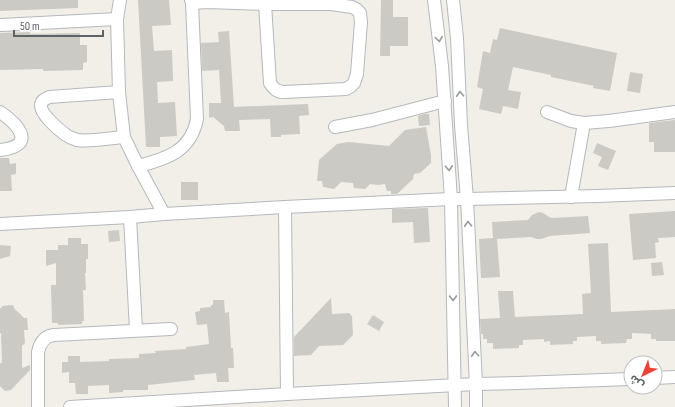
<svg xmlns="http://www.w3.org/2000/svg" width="675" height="407" font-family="'Sofia Sans Condensed','Noto Sans Arabic',sans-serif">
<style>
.building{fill:#cccac5}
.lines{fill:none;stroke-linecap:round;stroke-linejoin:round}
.minor-casing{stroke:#b5b8bc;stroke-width:14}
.minor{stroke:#fff;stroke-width:12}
.oneway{stroke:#979a9d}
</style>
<rect width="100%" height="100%" fill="#f1efe8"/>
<g class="building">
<path d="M0,0H78V8L0,11Z"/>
<path d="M138,0H169L171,25L152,26L154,51L172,50L173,81L157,82L158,103L175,102L177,136L160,137V147H146Z"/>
<path d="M381,0H393V17H408V46H390V56H380Z"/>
<path d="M500,28L617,53L610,91L593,88L594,86L551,77V75L513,67L508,90L521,92L518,109L503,106L501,114L479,109L483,89L477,87L483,51L490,53L493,39L497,40Z"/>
<path d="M229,31L234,107L308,104L309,115L299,116L300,134L281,135V137H271L270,119L239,120L240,131H225L224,126L213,117L209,118V103H221L219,70L202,71L201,43L219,42L218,32Z"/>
<path d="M30,32V34L80,33V45H87V62L83,63V70L43,71V69L0,70V33Z"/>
<path d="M630,72L643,74L640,93L627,91Z"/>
<path d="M424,114H429L430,125L419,126L418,116Z"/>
<path d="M675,120V152H654V142H649V123Z"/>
<path d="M426,127L431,155V163L420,173L414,174L413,179L397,194H391V191H387L385,184L378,185L370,184L365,189L354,188L353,183L341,182L334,189L323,187L322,181H317L319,160L337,144L348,142L389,146L405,130Z"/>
<path d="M597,143L616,151L608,170L598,166L602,157L593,153Z"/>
<path d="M0,158H9L10,164L16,163V174L11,175L12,191H0Z"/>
<rect x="181" y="182" width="17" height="18"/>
<path d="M428,208L430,242L414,243L413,222L392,223V209Z"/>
<path d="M675,211V237L658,238L659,242L655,243L656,258L633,260L629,214Z"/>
<path d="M539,212L543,213L551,218L588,216L590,233L550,236L541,239H537L531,237L497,239L500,277L481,278L479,239L493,238L492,222L528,220L532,215Z"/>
<path d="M119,230L120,241L109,242L108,231Z"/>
<path d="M68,238H81V244H88V259H86V273H85L86,290H83L84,321H82V324L58,325V323H52L51,285H56V263L46,266V250H58V245H68Z"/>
<path d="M608,243L611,312L675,309V341H656V339H651V334L632,333V339H627L626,343L601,344V341H596V336L577,337V341H573V344L550,345V341L544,342V339L523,340V345H519V348L493,349V343H487V339H483V334H481L480,319L500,318L498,291H513L515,317L583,314L582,294L591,293L588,244Z"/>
<path d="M0,245L11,246L10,256L0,259Z"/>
<path d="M662,262L664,275L652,276L651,263Z"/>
<path d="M331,298L332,314L349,313L352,316L353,335L343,345L319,346L311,355L294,356V337Z"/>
<path d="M213,300H224L225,313L229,312L231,348H233L234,368H228L229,382H217L216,373L194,375L195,380L148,385V390H123V392L109,393V385L88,386V394H76L75,383H69V372L62,373V362H68V356H80V362L109,361V359L139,358V354L156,353L155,351L186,349V347L209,344L207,324L197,325L195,312L200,311V308L211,307V305H213Z"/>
<path d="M13,305L14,308L24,318H27L28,330H24L25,343L22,346V368L30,365V370L11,390L5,391L0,386V364L2,362L1,333H0V308H2V306Z"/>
<path d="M373,315L384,322L379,331L367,324Z"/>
</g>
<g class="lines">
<defs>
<g id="minor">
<path d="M120,0L117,19L119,92L124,137L138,166L164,214"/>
<path d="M434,0L442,66L451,199L455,407"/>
<path d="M453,0L457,38L461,125L467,199L476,384V407"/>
<path d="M192,3L208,2L265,4"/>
<path d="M265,4H331L352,7L356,9L360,13L361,22L357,74L354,83L351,86L346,89L284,92C277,92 274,89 270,83Z"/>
<path d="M1,25L117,19"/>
<path d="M119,92L49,97C45,99 41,101 41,105C40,114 59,130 66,135C69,137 74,139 77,140C91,142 110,138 124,137"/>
<path d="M0,112C19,125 37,146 0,150"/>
<path d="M547,112L571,121L584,123L609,121L675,112"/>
<path d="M335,127L372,120L445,101"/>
<path d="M138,166C167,159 191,151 197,119L192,3L191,0"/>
<path d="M571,197L584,123"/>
<path d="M130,217L136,330"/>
<path d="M0,224L130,217L164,214L285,207L451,199H467L597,196L675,193"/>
<path d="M655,378L675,377"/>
<path d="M287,394L476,384L518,383L631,379"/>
<path d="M38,407V352C40,343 44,336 54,335L171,329"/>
<path d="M70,407L287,394L285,207"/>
</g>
</defs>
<use href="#minor" class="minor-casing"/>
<use href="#minor" class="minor"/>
</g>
<defs><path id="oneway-chevron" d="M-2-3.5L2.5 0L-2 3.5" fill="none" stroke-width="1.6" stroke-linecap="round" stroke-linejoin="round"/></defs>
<g class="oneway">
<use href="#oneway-chevron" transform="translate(439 39) rotate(83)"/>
<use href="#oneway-chevron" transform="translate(460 94) rotate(-93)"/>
<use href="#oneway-chevron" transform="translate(449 168) rotate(87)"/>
<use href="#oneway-chevron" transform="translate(468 224) rotate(-93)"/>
<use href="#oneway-chevron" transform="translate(453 298) rotate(89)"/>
<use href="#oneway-chevron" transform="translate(475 354) rotate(-93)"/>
</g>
<g transform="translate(643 375) rotate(223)"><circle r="19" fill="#ffffff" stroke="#bfc1c3"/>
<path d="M0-3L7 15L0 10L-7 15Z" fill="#ea4335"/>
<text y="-6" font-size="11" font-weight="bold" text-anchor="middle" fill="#5f6368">ش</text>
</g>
<path d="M14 30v6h89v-6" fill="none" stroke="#5f6368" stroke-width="2"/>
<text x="20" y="30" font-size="12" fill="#5f6368" stroke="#ffffff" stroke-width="3" paint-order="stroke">50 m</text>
</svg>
